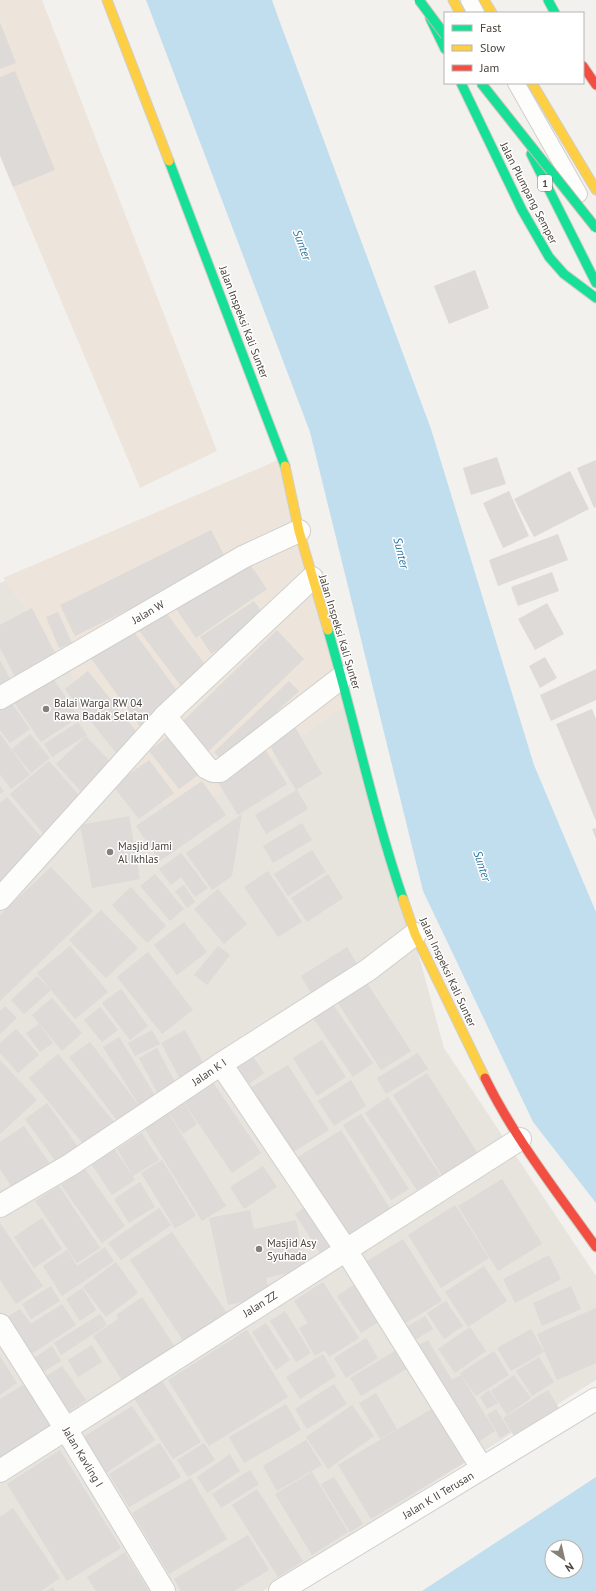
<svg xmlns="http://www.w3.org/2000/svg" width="596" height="1591" font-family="'PT Sans',sans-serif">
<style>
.residential{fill:#e7e3dd}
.commercial{fill:#ede5db}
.water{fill:#c1deef;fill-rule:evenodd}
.building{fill:#dddad7}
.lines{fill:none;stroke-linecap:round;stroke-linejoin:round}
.lane-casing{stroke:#d1cfcc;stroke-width:18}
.street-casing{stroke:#d1cfcc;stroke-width:24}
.fast-casing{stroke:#d2cec5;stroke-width:11}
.slow-casing{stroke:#d2cec5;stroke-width:11}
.jam-casing{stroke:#d2cec5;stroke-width:11}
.lane{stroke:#fdfdfc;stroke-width:16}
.street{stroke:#fdfdfc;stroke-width:22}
.fast{stroke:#16e098;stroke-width:9}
.slow{stroke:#ffcf43;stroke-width:9}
.jam{stroke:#f24e42;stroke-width:9}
.fast-bridge-casing{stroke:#cabdaa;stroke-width:11;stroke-linecap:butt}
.fast-bridge{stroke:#16e098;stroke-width:9}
.poi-dot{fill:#858079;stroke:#fff;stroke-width:1.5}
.labels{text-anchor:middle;stroke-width:3;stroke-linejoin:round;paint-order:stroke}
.shield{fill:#fff;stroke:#807b75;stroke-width:1}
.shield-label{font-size:10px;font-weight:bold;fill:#4a433a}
.street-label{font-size:11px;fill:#4a433a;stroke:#fff}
.poi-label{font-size:11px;fill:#4a433a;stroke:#fff;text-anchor:start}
.water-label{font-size:12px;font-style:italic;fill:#3178a3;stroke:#fff}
</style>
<rect width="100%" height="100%" fill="#f3f1ee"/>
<path class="residential" d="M283,458L444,1048L596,1276V1380L263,1591H0V583Z"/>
<g class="commercial">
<path d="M0,0H42L217,451L140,488L0,156Z"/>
<path d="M283,458L349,703L176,823L3,578Z"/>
</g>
<g class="water">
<path d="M146,0H272L278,17L431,429L534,765L596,912V1203L533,1122L423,891L310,432Z"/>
<path d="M596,1477V1591H422ZM552,1547H576V1571H552Z"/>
</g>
<g class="building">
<path d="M0,22L16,63L0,69Z"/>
<path d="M15,71L55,170L13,187L0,155V77Z"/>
<path d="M475,270L489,308L449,324L434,286Z"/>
<path d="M497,457L506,484L471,495L463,468Z"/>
<path d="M596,460V507L594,508L577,468Z"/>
<path d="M570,471L589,509L534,537L514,499Z"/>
<path d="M509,491L529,536L503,548L483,503Z"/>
<path d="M211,530L227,561L75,636L60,605Z"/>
<path d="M558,534L568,560L498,586L489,560Z"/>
<path d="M245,557L267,589L196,638L174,606Z"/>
<path d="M552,572L559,591L518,606L511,587Z"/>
<path d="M254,601L266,618L211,654L200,637Z"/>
<path d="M547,603L564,634L535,650L518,619Z"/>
<path d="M161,606L210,671L184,690L135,625Z"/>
<path d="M32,608L56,655L15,677L0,648V625Z"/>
<path d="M58,612L72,643L59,648L46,617Z"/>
<path d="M131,628L181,696L140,726L90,657Z"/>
<path d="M277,630L304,659L209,751L181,723Z"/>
<path d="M545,657L557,678L540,688L529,666Z"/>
<path d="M0,660L14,686L0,694Z"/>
<path d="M596,669V700L551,721L540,695Z"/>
<path d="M88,671L140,736L117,754L65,689Z"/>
<path d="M52,677L79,717L41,742L14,702Z"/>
<path d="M289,681L299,691L223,762L214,752Z"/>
<path d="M10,701L30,729L10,743L0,730V708Z"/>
<path d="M592,709L596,719V821L556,724Z"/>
<path d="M78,722L87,735L52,757L44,744Z"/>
<path d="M295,727L322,774L296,790L268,743Z"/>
<path d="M0,734L30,775L11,789L0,774Z"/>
<path d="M30,734L50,758L31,773L12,749Z"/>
<path d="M170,735L200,774L179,789L149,751Z"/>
<path d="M86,736L116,768L85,796L56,764Z"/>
<path d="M263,746L287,784L238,815L214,776Z"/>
<path d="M149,760L174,793L139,819L113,786Z"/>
<path d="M49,761L85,802L48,839L10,794Z"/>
<path d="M202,781L226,815L160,861L136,826Z"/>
<path d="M0,786L4,791L0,794Z"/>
<path d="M297,790L308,809L266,834L255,815Z"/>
<path d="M7,797L47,844L0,883V803Z"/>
<path d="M242,814L232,876L212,890L186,853Z"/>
<path d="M129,816L140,879L92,888L80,825Z"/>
<path d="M302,823L312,840L273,863L263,846Z"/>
<path d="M596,828V839L592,829Z"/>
<path d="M312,850L326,872L288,896L274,874Z"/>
<path d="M181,853L208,888L195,897L181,877L171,885L159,869Z"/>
<path d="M51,867L93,911L0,1001V915Z"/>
<path d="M268,871L302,922L278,937L244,887Z"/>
<path d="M155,874L184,909L170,921L140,886Z"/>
<path d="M328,874L343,898L307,922L291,898Z"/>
<path d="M184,885L195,902L187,908L175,891Z"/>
<path d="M131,887L166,926L147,943L112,905Z"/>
<path d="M218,889L247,924L224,944L194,909Z"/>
<path d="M101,910L138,948L106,978L69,940Z"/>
<path d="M184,922L207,952L177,975L154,945Z"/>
<path d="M70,946L108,992L75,1019L37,973Z"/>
<path d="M218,946L230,955L207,985L194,975Z"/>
<path d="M347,947L357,964L311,993L301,976Z"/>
<path d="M148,952L193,1010L162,1034L117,977Z"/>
<path d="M37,976L51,990L24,1014L11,1000Z"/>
<path d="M367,983L411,1051L381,1070L338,1003Z"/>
<path d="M121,989L148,1026L130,1040L102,1003Z"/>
<path d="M52,998L82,1033L62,1051L32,1015Z"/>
<path d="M332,1003L373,1063L353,1077L312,1016Z"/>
<path d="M5,1006L17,1018L0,1034V1011Z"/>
<path d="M100,1007L118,1030L102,1042L84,1020Z"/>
<path d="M39,1024L53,1043L40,1052L26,1033Z"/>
<path d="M16,1029L39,1055L18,1073L0,1053V1043Z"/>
<path d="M152,1030L160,1044L135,1056L128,1043Z"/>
<path d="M185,1030L206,1068L181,1081L161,1043Z"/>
<path d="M119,1037L158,1100L142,1110L103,1047Z"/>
<path d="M322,1040L346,1077L317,1096L293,1058Z"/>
<path d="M90,1042L140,1107L119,1123L69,1057Z"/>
<path d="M157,1048L176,1084L158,1094L139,1058Z"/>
<path d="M250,1052L264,1073L246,1086L231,1064Z"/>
<path d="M418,1053L428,1069L386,1094L377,1078Z"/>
<path d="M58,1054L114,1122L85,1146L29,1078Z"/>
<path d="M0,1060L37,1100L0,1134Z"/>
<path d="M288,1065L329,1130L288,1155L247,1090Z"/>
<path d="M427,1073L482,1160L446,1182L393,1095Z"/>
<path d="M210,1078L261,1153L232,1173L181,1098Z"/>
<path d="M351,1080L366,1106L334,1126L318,1101Z"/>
<path d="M388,1097L440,1175L417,1190L365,1113Z"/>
<path d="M182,1100L197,1124L183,1134L167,1110Z"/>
<path d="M47,1103L81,1151L59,1166L25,1119Z"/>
<path d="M167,1111L226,1206L202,1221L143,1126Z"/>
<path d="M361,1114L409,1189L391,1200L343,1125Z"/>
<path d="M24,1126L54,1170L17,1195L0,1169V1142Z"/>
<path d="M341,1130L391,1210L348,1236L298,1157Z"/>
<path d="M142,1133L159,1160L133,1176L117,1149Z"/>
<path d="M113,1147L135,1180L112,1195L90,1162Z"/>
<path d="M162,1160L196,1216L175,1228L141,1173Z"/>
<path d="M263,1166L277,1187L244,1209L230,1187Z"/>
<path d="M85,1169L125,1226L102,1243L61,1185Z"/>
<path d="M502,1179L542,1244L498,1271L458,1206Z"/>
<path d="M140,1182L155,1207L129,1223L114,1199Z"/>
<path d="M59,1186L100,1248L77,1263L35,1201Z"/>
<path d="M313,1202L341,1244L322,1256L295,1214Z"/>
<path d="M455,1205L489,1258L441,1288L408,1235Z"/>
<path d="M159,1208L171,1225L121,1260L108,1243Z"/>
<path d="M250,1210L254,1229L296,1220L306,1269L266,1278L270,1296L228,1305L209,1218Z"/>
<path d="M42,1218L62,1249L34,1268L14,1237Z"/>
<path d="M0,1223L43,1286L16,1304L0,1280Z"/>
<path d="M172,1232L229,1316L186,1345L130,1260Z"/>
<path d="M403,1239L442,1301L397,1328L359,1266Z"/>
<path d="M105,1247L114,1261L62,1296L43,1266L67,1250L77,1266Z"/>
<path d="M549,1255L561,1279L515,1303L503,1279Z"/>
<path d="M116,1262L138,1293L106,1317L83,1287Z"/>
<path d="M484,1266L507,1301L468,1327L445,1292Z"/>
<path d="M323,1282L359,1338L329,1357L325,1350L315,1356L299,1328L308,1323L294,1301Z"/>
<path d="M355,1284L380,1321L361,1333L337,1296Z"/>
<path d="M51,1286L60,1301L31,1319L22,1304Z"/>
<path d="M571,1286L581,1309L542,1326L533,1303Z"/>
<path d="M82,1288L96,1310L80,1321L66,1299Z"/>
<path d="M142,1297L177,1350L126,1386L93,1336L118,1319L116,1315Z"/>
<path d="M446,1301L463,1326L444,1339L427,1313Z"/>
<path d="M62,1304L76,1325L28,1356L4,1319L20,1309L31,1324Z"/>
<path d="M596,1308V1363L557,1380L537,1334Z"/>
<path d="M285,1311L311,1353L296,1362L270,1321Z"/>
<path d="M100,1314L107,1325L61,1355L54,1343Z"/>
<path d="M425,1316L433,1329L413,1341L405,1328Z"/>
<path d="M266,1323L290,1360L276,1370L252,1332Z"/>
<path d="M470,1327L486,1351L455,1373L438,1349Z"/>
<path d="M531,1329L544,1352L511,1371L497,1348Z"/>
<path d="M247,1330L288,1397L209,1446L168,1380Z"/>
<path d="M366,1338L378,1358L346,1378L334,1358Z"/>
<path d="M428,1340L452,1380L461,1375L495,1431L472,1446L414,1348Z"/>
<path d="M92,1345L102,1362L78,1377L68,1360Z"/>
<path d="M52,1346L61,1361L40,1374L31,1360Z"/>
<path d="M400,1348L411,1366L361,1396L350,1378Z"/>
<path d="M494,1351L509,1375L476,1396L460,1373Z"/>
<path d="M323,1354L336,1376L300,1399L286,1377Z"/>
<path d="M0,1356L17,1383L0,1395Z"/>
<path d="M539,1357L554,1382L532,1396L516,1371Z"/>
<path d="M62,1366L86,1400L63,1416L39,1381Z"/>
<path d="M514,1375L531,1398L507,1415L491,1391Z"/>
<path d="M161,1379L201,1442L173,1459L133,1397Z"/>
<path d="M25,1384L55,1432L0,1466V1399Z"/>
<path d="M334,1384L347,1404L307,1429L295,1409Z"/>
<path d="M489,1390L498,1403L487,1409L480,1397Z"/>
<path d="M548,1390L562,1413L517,1441L503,1418Z"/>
<path d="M376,1393L397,1429L380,1439L359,1403Z"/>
<path d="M286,1404L301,1430L244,1463L229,1437Z"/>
<path d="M352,1405L374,1436L328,1469L306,1437Z"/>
<path d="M438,1405L470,1459L371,1519L338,1465Z"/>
<path d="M132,1406L155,1440L106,1473L82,1438Z"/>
<path d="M496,1409L510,1432L500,1438L487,1415Z"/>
<path d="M306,1440L322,1465L277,1491L263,1466Z"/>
<path d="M160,1443L181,1477L129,1507L109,1474Z"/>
<path d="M204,1443L215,1460L188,1477L177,1460Z"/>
<path d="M60,1450L121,1548L67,1581L7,1484Z"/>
<path d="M230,1454L240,1471L207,1493L197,1477Z"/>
<path d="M250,1470L259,1484L221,1508L212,1494Z"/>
<path d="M312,1472L348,1532L312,1555L275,1494Z"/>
<path d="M334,1477L363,1524L350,1532L321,1484Z"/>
<path d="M191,1478L227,1539L169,1574L132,1513Z"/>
<path d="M257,1489L303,1561L278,1577L232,1505Z"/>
<path d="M13,1508L60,1578L41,1591H0V1517Z"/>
<path d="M248,1535L269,1570L234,1591H181L174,1579Z"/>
<path d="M125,1552L149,1591H96L87,1577Z"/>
<path d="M53,1587L55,1591H46Z"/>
</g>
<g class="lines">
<defs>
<g id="lane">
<path d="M469,0L476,13"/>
<path d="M516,83L579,194"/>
</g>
<g id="street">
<path d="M0,698L243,557L299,531"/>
<path d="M165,716L207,768L213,771H220L342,677"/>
<path d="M0,899L165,716L312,578"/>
<path d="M221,1064L346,1250L482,1468"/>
<path d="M0,1206L70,1165L221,1064L368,970L415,934"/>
<path d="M0,1325L66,1429L164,1591"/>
<path d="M0,1471L520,1139"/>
<path d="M280,1591L596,1399"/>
</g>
<g id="fast">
<path d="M548,0L555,13"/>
<path d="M430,18L445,49"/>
<path d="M461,83L522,210L549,257L564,274L596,298"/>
<path d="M531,154L596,283"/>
<path d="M169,161L285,466"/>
<path d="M328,630C354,719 373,811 403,899"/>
</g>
<g id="slow">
<path d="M107,0L169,161"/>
<path d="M453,0L460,13"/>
<path d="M484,0L492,13"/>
<path d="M532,83L596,190"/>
<path d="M285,466L299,531L328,630"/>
<path d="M403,899L415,934L485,1078"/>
</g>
<g id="jam">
<path d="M583,66L596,85"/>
<path d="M485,1078C515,1139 557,1192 596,1247"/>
</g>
</defs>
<use href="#lane" class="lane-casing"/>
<use href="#street" class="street-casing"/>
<use href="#fast" class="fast-casing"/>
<use href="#slow" class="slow-casing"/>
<use href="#jam" class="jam-casing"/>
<use href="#lane" class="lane"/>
<use href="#street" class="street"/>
<use href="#fast" class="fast"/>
<use href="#slow" class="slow"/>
<use href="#jam" class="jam"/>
<defs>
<g id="fast-bridge">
<path d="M419,0L445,35"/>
<path d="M481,83L596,228"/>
</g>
</defs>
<use href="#fast-bridge" class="fast-bridge-casing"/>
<use href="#fast-bridge" class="fast-bridge"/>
</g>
<g class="poi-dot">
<circle cx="46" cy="709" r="4"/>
<circle cx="110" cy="852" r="4"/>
<circle cx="259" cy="1249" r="4"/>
</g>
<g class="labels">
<rect class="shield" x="538" y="175" width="14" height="16" rx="3"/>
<g class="shield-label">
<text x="545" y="187">1</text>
</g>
<g class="street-label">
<text transform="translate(529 193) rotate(63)" y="4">Jalan Plumpang Semper</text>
<text transform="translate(244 322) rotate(69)" y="4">Jalan Inspeksi Kali Sunter</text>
<text transform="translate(148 612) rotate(-30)" y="4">Jalan W</text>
<text transform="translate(340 632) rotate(73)" y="4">Jalan Inspeksi Kali Sunter</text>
<text transform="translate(448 972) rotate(65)" y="4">Jalan Inspeksi Kali Sunter</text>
<text transform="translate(209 1072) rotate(-34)" y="4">Jalan K I</text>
<text transform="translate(260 1304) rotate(-32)" y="4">Jalan ZZ</text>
<text transform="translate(83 1457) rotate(59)" y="4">Jalan Kavling I</text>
<text transform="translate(438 1495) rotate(-31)" y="4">Jalan K II Terusan</text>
</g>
<g class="poi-label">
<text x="54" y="707">Balai Warga RW 04<tspan x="54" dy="13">Rawa Badak Selatan</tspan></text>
<text x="118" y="850">Masjid Jami<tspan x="118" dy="13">Al Ikhlas</tspan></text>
<text x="267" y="1247">Masjid Asy<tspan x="267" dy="13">Syuhada</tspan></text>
</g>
<g class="water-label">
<text transform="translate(302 245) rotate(70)" y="4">Sunter</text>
<text transform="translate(401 553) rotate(76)" y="4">Sunter</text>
<text transform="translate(482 866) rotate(72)" y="4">Sunter</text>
</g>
</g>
<rect x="444" y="12" width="140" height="72" fill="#ffffff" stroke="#b7b4b0"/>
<rect x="452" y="25" width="20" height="6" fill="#16e098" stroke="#b7b4b0"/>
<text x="480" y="32" font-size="12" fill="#4a433a">Fast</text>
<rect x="452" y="45" width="20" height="6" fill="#ffcf43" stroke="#b7b4b0"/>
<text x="480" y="52" font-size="12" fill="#4a433a">Slow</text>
<rect x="452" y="65" width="20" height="6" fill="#f24e42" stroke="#b7b4b0"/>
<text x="480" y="72" font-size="12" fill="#4a433a">Jam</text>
<g transform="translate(564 1559) rotate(146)"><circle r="19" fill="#ffffff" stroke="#b7b4b0"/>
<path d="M0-3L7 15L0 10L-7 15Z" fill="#858079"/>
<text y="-6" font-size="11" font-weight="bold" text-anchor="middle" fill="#4a433a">N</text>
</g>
</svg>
